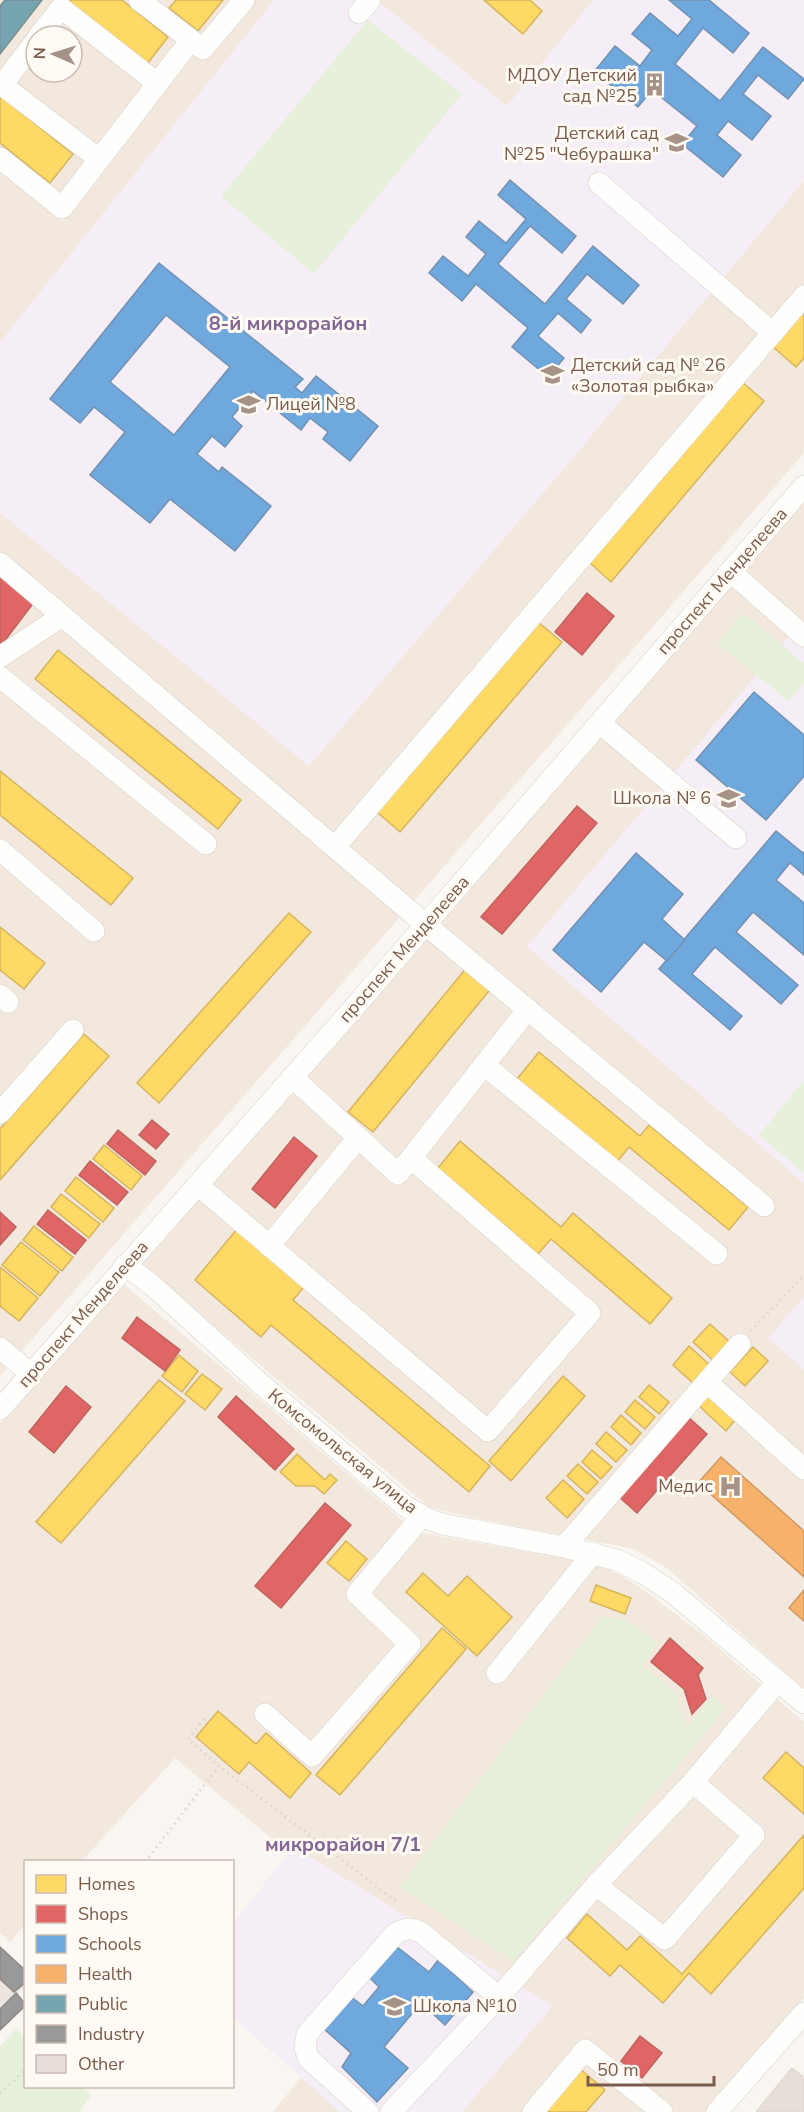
<svg xmlns="http://www.w3.org/2000/svg" width="804" height="2112" font-family="'Nunito Sans',sans-serif">
<style>
.residential{fill:#f2e8de;fill-rule:evenodd}
.industrial{fill:#ede5e0}
.education{fill:#f6eef6}
.green{fill:#e7f0db}
.homes{fill:#ffd966;stroke:#d7b45e;stroke-width:1.5}
.shops{fill:#e06666;stroke:#c1635e;stroke-width:1.5}
.schools{fill:#6fa8dc;stroke:#7291b1;stroke-width:1.5;fill-rule:evenodd}
.health{fill:#f6b26b;stroke:#d19862;stroke-width:1.5}
.public{fill:#76a5af;stroke:#778f92;stroke-width:1.5}
.industry{fill:#999;stroke:#908782;stroke-width:1.5}
.building{fill:#e6ded7;stroke:#e2d8d2;stroke-width:1.5}
.lines{fill:none;stroke-linecap:round;stroke-linejoin:round}
.minor-casing{stroke:#d7d1cb;stroke-width:22}
.path{stroke:#dcd5d0;stroke-width:3;stroke-dasharray:1.5 4.5;stroke-linecap:butt}
.minor{stroke:#fefefd;stroke-width:21}
.labels{text-anchor:middle;stroke-width:6;stroke-linejoin:round;paint-order:stroke}
.poi-label{font-size:18px;fill:#7a5c4d;stroke:#fffaf3;text-anchor:end}
.street-label{font-size:18px;fill:#7a5c4d;stroke:#fffaf3}
.neighbourhood-label{font-size:20px;font-weight:bold;fill:#846695;stroke:#fffaf3}
</style>
<rect width="100%" height="100%" fill="#f9f5f0"/>
<g class="residential">
<path d="M0,0H804V453L0,1376ZM36,36H72V72H36Z"/>
<path d="M804,495V1689L667,1568L634,1549L474,1518L429,1507L138,1262Z"/>
<path d="M121,1282L416,1532L602,1565L637,1585L707,1638L804,1722V1998L705,2112H273L301,2077L233,2017V1924L289,1853L175,1758L82,1861L26,1862L25,1924L10,1942L0,1933V1423Z"/>
</g>
<path class="industrial" d="M0,1947L26,1970L25,1986L0,2013Z"/>
<g class="education">
<path d="M274,0H377L507,106L593,0H804V181L567,465L309,766L0,513V342Z"/>
<path d="M789,636L804,649V1183L527,947Z"/>
<path d="M804,1296V1370L768,1338Z"/>
<path d="M289,1853L312,1858L553,2006L462,2112H340L233,2017V1924Z"/>
</g>
<g class="green">
<path d="M368,20L462,94L314,274L221,196Z"/>
<path d="M743,613L804,663V683L789,702L718,643Z"/>
<path d="M804,1080V1173L759,1135Z"/>
<path d="M603,1616L627,1621L658,1642L643,1666L676,1693L686,1729L714,1696L726,1708L514,1961L400,1887Z"/>
<path d="M16,2029L25,2037L26,2086L81,2087L91,2095L79,2112H0V2046Z"/>
</g>
<g class="homes">
<path d="M66,0H122L168,37L147,64Z"/>
<path d="M176,0H223L198,31L169,8Z"/>
<path d="M484,0H530L542,11L523,34Z"/>
<path d="M0,96L73,154L50,183L0,143Z"/>
<path d="M804,309V358L796,367L772,346Z"/>
<path d="M741,381L764,401L611,582L589,562Z"/>
<path d="M538,622L562,642L400,832L377,812Z"/>
<path d="M58,650L241,800L218,829L35,679Z"/>
<path d="M0,771L133,878L111,905L0,815Z"/>
<path d="M289,913L311,932L159,1103L137,1083Z"/>
<path d="M0,927L45,963L24,989L0,970Z"/>
<path d="M468,966L493,986L373,1132L348,1112Z"/>
<path d="M84,1034L109,1056L0,1180V1129Z"/>
<path d="M539,1052L640,1136L649,1125L748,1207L729,1230L629,1147L617,1162L517,1079Z"/>
<path d="M460,1141L561,1227L573,1213L672,1298L650,1324L551,1239L538,1254L438,1168Z"/>
<path d="M104,1145L142,1176L131,1190L93,1159Z"/>
<path d="M76,1177L114,1208L103,1222L65,1191Z"/>
<path d="M61,1194L100,1224L89,1238L51,1207Z"/>
<path d="M34,1226L73,1257L62,1271L23,1240Z"/>
<path d="M237,1229L304,1287L293,1300L490,1466L469,1492L271,1325L261,1337L195,1280Z"/>
<path d="M21,1242L59,1272L40,1296L2,1265Z"/>
<path d="M0,1267L38,1298L19,1321L0,1306Z"/>
<path d="M710,1324L731,1343L715,1362L693,1342Z"/>
<path d="M689,1346L711,1366L694,1384L673,1365Z"/>
<path d="M753,1347L768,1361L745,1386L730,1372Z"/>
<path d="M179,1355L198,1371L182,1392L162,1376Z"/>
<path d="M202,1374L222,1389L205,1410L185,1394Z"/>
<path d="M563,1376L585,1396L511,1481L489,1461Z"/>
<path d="M159,1380L185,1401L61,1543L36,1522Z"/>
<path d="M649,1385L669,1402L659,1414L639,1397Z"/>
<path d="M706,1392L735,1420L726,1431L696,1403Z"/>
<path d="M635,1400L655,1417L645,1429L625,1412Z"/>
<path d="M621,1415L641,1433L631,1445L611,1427Z"/>
<path d="M606,1432L627,1450L616,1462L596,1444Z"/>
<path d="M592,1450L612,1467L601,1479L582,1462Z"/>
<path d="M297,1454L325,1480L330,1474L337,1480L324,1494L315,1486H296L280,1472Z"/>
<path d="M578,1464L598,1482L587,1494L567,1476Z"/>
<path d="M563,1480L584,1499L567,1518L546,1498Z"/>
<path d="M346,1541L367,1559L349,1581L327,1563Z"/>
<path d="M423,1573L448,1596L467,1576L512,1617L477,1656L406,1592Z"/>
<path d="M596,1585L631,1598L625,1614L590,1601Z"/>
<path d="M442,1628L466,1649L340,1795L316,1775Z"/>
<path d="M218,1711L256,1744L266,1733L311,1773L290,1798L249,1762L239,1774L196,1737Z"/>
<path d="M786,1752L804,1768V1814L763,1778Z"/>
<path d="M804,1835V1888L711,1994L689,1973L663,2003L620,1965L610,1976L567,1938L587,1914L627,1950L640,1936L682,1974Z"/>
<path d="M580,2069L605,2090L586,2112H543Z"/>
</g>
<g class="shops">
<path d="M0,576L35,601L0,647Z"/>
<path d="M587,593L614,616L582,655L555,632Z"/>
<path d="M577,806L597,823L502,934L481,917Z"/>
<path d="M152,1120L169,1134L156,1149L139,1135Z"/>
<path d="M118,1130L156,1161L145,1175L107,1144Z"/>
<path d="M294,1137L317,1156L275,1208L252,1189Z"/>
<path d="M90,1161L128,1192L117,1205L79,1175Z"/>
<path d="M48,1210L86,1240L75,1254L37,1224Z"/>
<path d="M0,1212L16,1227L0,1245Z"/>
<path d="M137,1317L180,1350L165,1371L122,1338Z"/>
<path d="M66,1386L91,1407L54,1453L29,1432Z"/>
<path d="M236,1396L294,1449L275,1470L218,1417Z"/>
<path d="M687,1416L707,1434L637,1513L618,1496Z"/>
<path d="M325,1503L351,1525L281,1608L255,1586Z"/>
<path d="M670,1638L703,1668L698,1675L706,1699L692,1714L684,1689L651,1662Z"/>
<path d="M640,2036L662,2053L642,2078L621,2061Z"/>
</g>
<g class="schools">
<path d="M669,0H709L749,33L733,53L703,28L675,64L720,101L763,47L804,79L788,99L758,75L743,94L771,116L752,140L728,121L717,135L741,155L723,177L682,144L697,126L652,90L638,107L594,72L615,46L640,66L652,50L632,34L650,13L678,36L692,19Z"/>
<path d="M510,180L576,236L562,253L530,226L498,264L545,304L593,246L639,285L623,304L587,274L566,299L591,320L581,333L558,313L538,336L564,358L548,377L512,347L528,328L476,284L462,301L429,273L443,256L468,276L486,254L466,237L479,221L506,243L526,219L498,195Z"/>
<path d="M159,263L303,379L295,387L302,393L316,376L378,426L350,461L323,439L328,432L310,418L301,430L253,391L232,417L242,426L225,447L212,436L197,454L219,472L222,467L271,506L235,551L170,499L150,523L90,475L125,432L94,407L80,423L50,399ZM166,315L230,367L174,435L110,382Z"/>
<path d="M754,692L804,735V776L766,820L696,760Z"/>
<path d="M776,831L803,853L804,852V875L790,863L776,880L804,903V955L753,912L736,932L798,985L781,1004L715,947L692,974L742,1016L730,1030L659,969Z"/>
<path d="M636,853L683,894L662,919L685,940L667,961L644,942L601,992L553,950Z"/>
<path d="M396,1946L429,1972L438,1960L473,1992L445,2025L421,2003L384,2047L408,2068L377,2102L342,2067L351,2053L323,2028L350,1996L363,2006L379,1987L368,1976Z"/>
</g>
<g class="health">
<path d="M721,1457L804,1531V1577L698,1483Z"/>
<path d="M804,1590V1621L789,1608Z"/>
</g>
<path class="public" d="M5,0H42L0,54V6Z"/>
<g class="industry">
<path d="M0,1947L26,1971V1982L14,1992L0,1979Z"/>
<path d="M16,1993L26,2005L0,2030V2009Z"/>
</g>
<path class="building" d="M792,2068L804,2078V2112H756Z"/>
<g class="lines">
<defs>
<g id="minor">
<path d="M139,0L203,49L244,0"/>
<path d="M359,13L370,0"/>
<path d="M39,36L61,8L157,83"/>
<path d="M36,41L2,85L99,159"/>
<path d="M0,158L62,208L191,40"/>
<path d="M599,183L773,333"/>
<path d="M0,563L425,924L764,1206"/>
<path d="M730,571L804,636"/>
<path d="M0,657L62,616"/>
<path d="M0,677L206,844"/>
<path d="M600,723L736,838"/>
<path d="M335,847L804,296"/>
<path d="M0,850L94,931"/>
<path d="M0,995L8,1002"/>
<path d="M484,1065L717,1254"/>
<path d="M0,1113L73,1030"/>
<path d="M411,1158L528,1009"/>
<path d="M198,1185L488,1431L590,1313L411,1158L398,1174L292,1077"/>
<path d="M269,1246L358,1138"/>
<path d="M125,1265L152,1285L261,1384L405,1506L426,1518L442,1524L564,1547L617,1560L643,1573L672,1592L804,1703"/>
<path d="M0,1348L31,1374"/>
<path d="M707,1382L804,1469"/>
<path d="M0,1409L351,1011L804,486"/>
<path d="M564,1547L740,1344"/>
<path d="M497,1673L593,1553"/>
<path d="M265,1714L312,1756L410,1644L357,1594L422,1516"/>
<path d="M693,1782L754,1835L665,1939L596,1885L693,1782L778,1681"/>
<path d="M368,2112L309,2059L305,2048L307,2034L395,1934C406,1928 411,1927 422,1933L499,1997"/>
<path d="M391,2112L499,1997L596,1885"/>
<path d="M533,2112L585,2050L662,2112"/>
<path d="M717,2112L804,2013"/>
</g>
</defs>
<use href="#minor" class="minor-casing"/>
<g class="path">
<path d="M751,1331L804,1275"/>
<path d="M204,1719L188,1739L219,1766"/>
<path d="M145,1862L219,1766L398,1903"/>
<path d="M0,2093L26,2069"/>
</g>
<use href="#minor" class="minor"/>
</g>
<defs>
<symbol id="building-bare" viewBox="-9 -9 18 18"><path d="M-4-6H4V6H1V3H-1V6H-4ZM-2.5-4.3h1.7v1.8h-1.7ZM.8-4.3h1.7v1.8H.8ZM-2.5-1h1.7V.8h-1.7ZM.8-1h1.7V.8H.8Z" fill="#a69286" stroke="#fffaf3" stroke-width="2.5" paint-order="stroke"/></symbol>
<symbol id="school-bare" viewBox="-9 -9 18 18"><path d="M0-5L7-2L0 1L-7-2ZM-4 1L0 2.5L4 1V4Q0 6-4 4Z" fill="#a69286" stroke="#fffaf3" stroke-width="2.5" paint-order="stroke"/></symbol>
<symbol id="hospital-bare" viewBox="-9 -9 18 18"><path d="M-5-5h3v3.5h4V-5h3V5h-3V1.5h-4V5h-3Z" fill="#a69286" stroke="#fffaf3" stroke-width="2.5" paint-order="stroke"/></symbol>
</defs>
<g fill-rule="evenodd">
<use href="#building-bare" x="638" y="68" width="33" height="33"/>
<use href="#school-bare" x="660" y="126" width="33" height="33"/>
<use href="#school-bare" x="536" y="358" width="33" height="33"/>
<use href="#school-bare" x="232" y="388" width="33" height="33"/>
<use href="#school-bare" x="712" y="782" width="33" height="33"/>
<use href="#hospital-bare" x="714" y="1470" width="33" height="33"/>
<use href="#school-bare" x="378" y="1990" width="33" height="33"/>
</g>
<g class="labels">
<g class="poi-label">
<text x="637" y="81">МДОУ Детский<tspan x="637" dy="21">сад №25</tspan></text>
<text x="659" y="139">Детский сад<tspan x="659" dy="21">№25 "Чебурашка"</tspan></text>
<text x="571" y="371" text-anchor="start">Детский сад № 26<tspan x="571" dy="21">«Золотая рыбка»</tspan></text>
<text x="266" y="410" text-anchor="start">Лицей №8</text>
<text x="711" y="804">Школа № 6</text>
<text x="713" y="1492">Медис</text>
<text x="413" y="2012" text-anchor="start">Школа №10</text>
</g>
<g class="street-label">
<text transform="translate(722 581) rotate(-49)" y="6">проспект Менделеева</text>
<text transform="translate(404 949) rotate(-49)" y="6">проспект Менделеева</text>
<text transform="translate(83 1314) rotate(-49)" y="6">проспект Менделеева</text>
<text transform="translate(343 1451) rotate(39)" y="6">Комсомольская улица</text>
</g>
<g class="neighbourhood-label">
<text x="288" y="330">8-й микрорайон</text>
<text x="343" y="1851">микрорайон 7/1</text>
</g>
</g>
<rect x="24" y="1860" width="210" height="228" fill="#fffaf3" stroke="#cabbb1" stroke-width="1.5"/>
<rect x="36" y="1875" width="30" height="18" fill="#ffd966" stroke="#cabbb1" stroke-width="1.5"/>
<text x="78" y="1890" font-size="18" fill="#7a5c4d">Homes</text>
<rect x="36" y="1905" width="30" height="18" fill="#e06666" stroke="#cabbb1" stroke-width="1.5"/>
<text x="78" y="1920" font-size="18" fill="#7a5c4d">Shops</text>
<rect x="36" y="1935" width="30" height="18" fill="#6fa8dc" stroke="#cabbb1" stroke-width="1.5"/>
<text x="78" y="1950" font-size="18" fill="#7a5c4d">Schools</text>
<rect x="36" y="1965" width="30" height="18" fill="#f6b26b" stroke="#cabbb1" stroke-width="1.5"/>
<text x="78" y="1980" font-size="18" fill="#7a5c4d">Health</text>
<rect x="36" y="1995" width="30" height="18" fill="#76a5af" stroke="#cabbb1" stroke-width="1.5"/>
<text x="78" y="2010" font-size="18" fill="#7a5c4d">Public</text>
<rect x="36" y="2025" width="30" height="18" fill="#999999" stroke="#cabbb1" stroke-width="1.5"/>
<text x="78" y="2040" font-size="18" fill="#7a5c4d">Industry</text>
<rect x="36" y="2055" width="30" height="18" fill="#e6ded7" stroke="#cabbb1" stroke-width="1.5"/>
<text x="78" y="2070" font-size="18" fill="#7a5c4d">Other</text>
<g transform="translate(54 54) rotate(273)"><circle r="28" fill="#fffaf3" stroke="#cabbb1" stroke-width="1.5"/>
<path d="M0-4.5L10 22L0 15L-10 22Z" fill="#a69286"/>
<text y="-9" font-size="16" font-weight="bold" text-anchor="middle" fill="#7a5c4d">N</text>
</g>
<path d="M588 2076v9h126v-9" fill="none" stroke="#7a5c4d" stroke-width="3"/>
<text x="597" y="2076" font-size="18" fill="#7a5c4d" stroke="#fffaf3" stroke-width="4.5" paint-order="stroke">50 m</text>
</svg>
